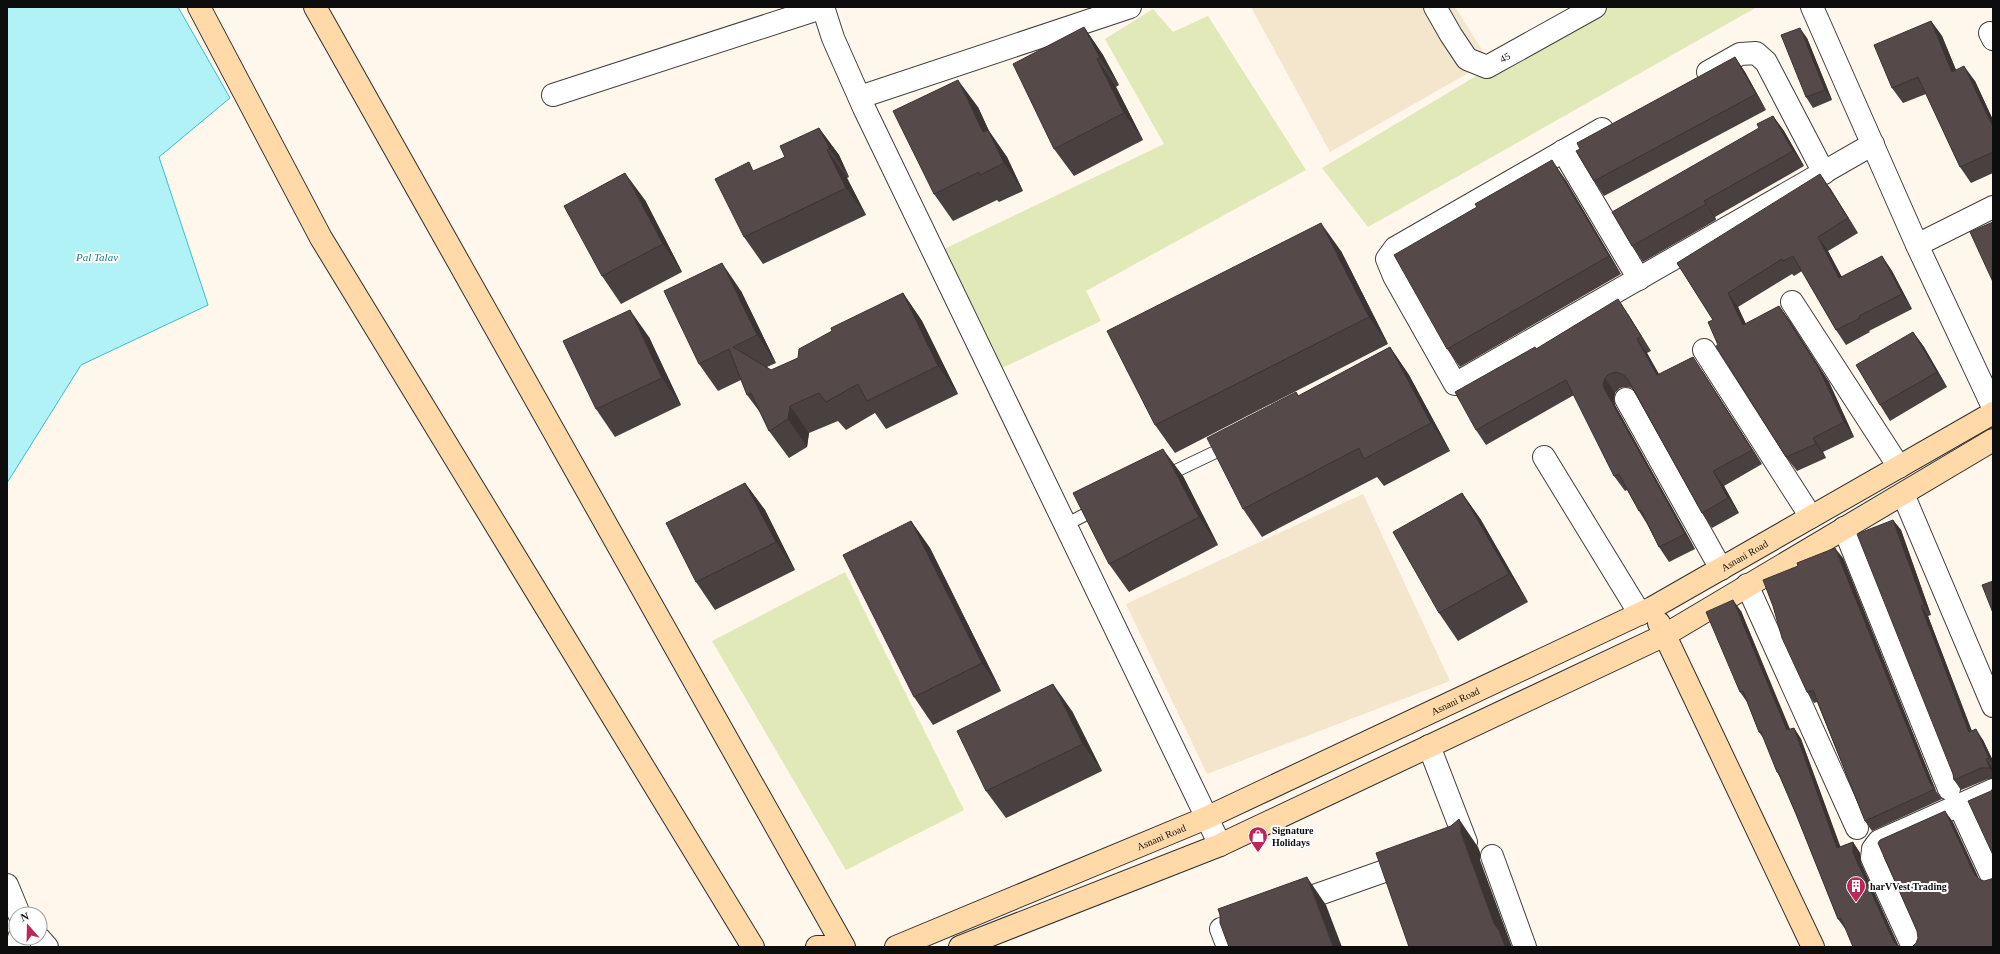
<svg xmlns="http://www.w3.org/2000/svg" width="2000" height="954" font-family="'Times New Roman',serif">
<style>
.farmland{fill:#f4e5cd}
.green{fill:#e0e9b7}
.water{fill:#b1f2f6;stroke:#38c0cd}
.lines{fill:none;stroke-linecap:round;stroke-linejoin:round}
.lane-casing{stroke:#404040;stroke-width:14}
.street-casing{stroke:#404040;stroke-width:24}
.secondary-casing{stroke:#2f2f2f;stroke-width:24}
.lane{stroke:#fff;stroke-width:12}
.street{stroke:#fff;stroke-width:22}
.secondary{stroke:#ffdaa8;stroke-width:22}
.wall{fill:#49403f}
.shaded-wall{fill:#3c3433}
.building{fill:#554a49;stroke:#3c3433}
.labels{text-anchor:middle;stroke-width:4;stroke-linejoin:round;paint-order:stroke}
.street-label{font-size:10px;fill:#0d0d0d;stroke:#fff}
.poi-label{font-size:10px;font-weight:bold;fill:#0d0d0d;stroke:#fff;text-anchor:start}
.water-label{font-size:11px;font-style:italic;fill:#168190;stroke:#fff}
</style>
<rect width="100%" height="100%" fill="#fff6ec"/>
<g class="farmland">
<path d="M1251,7H1455L1489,61L1330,152Z"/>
<path d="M1363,494L1450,681L1207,774L1126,604Z"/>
</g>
<g class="green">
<path d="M1592,7H1757L1368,227L1322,168Z"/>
<path d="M1153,9L1173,32L1208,16L1306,170L1086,291L1101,321L998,370L940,251L1164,144L1105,39Z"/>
<path d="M845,572L964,810L846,870L712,641Z"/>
</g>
<path class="water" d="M7,7H178L230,98L159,157L208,305L81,365L7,483Z"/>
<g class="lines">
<defs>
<g id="lane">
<path d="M1163,477L1228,446"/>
<path d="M1065,525L1098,508"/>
</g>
<g id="street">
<path d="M823,7L833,38L864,108L1220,845"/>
<path id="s1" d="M1435,7L1451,35L1467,59L1487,67L1595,7"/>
<path d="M1812,7L1917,245L1993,407"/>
<path d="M1990,33L1993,39"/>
<path d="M1708,72L1740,54L1756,53L1766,62L1824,173"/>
<path d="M553,95L824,7"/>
<path d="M860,97L1130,7"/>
<path d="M1602,129L1395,248L1387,259L1394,276L1455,384L1873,144"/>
<path d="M1563,151L1639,279"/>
<path d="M1917,245L1993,207"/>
<path d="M1792,302L1899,467"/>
<path d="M1704,350L1811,517"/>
<path d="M1626,399L1721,569"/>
<path d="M1544,457L1640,614"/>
<path d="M1903,494L1993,706"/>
<path d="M1844,528L1949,789"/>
<path d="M1747,585L1857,828"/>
<path d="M1429,746L1466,842L1459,844"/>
<path d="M1959,805L1993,879"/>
<path d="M1492,856L1525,947"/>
<path d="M7,885L19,914"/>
<path d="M1291,904L1410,862"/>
<path d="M39,938L47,947"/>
<path d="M19,947V938"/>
<path d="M1228,947L1221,929L1250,919"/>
<path d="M1913,947L1872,858L1873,849L1879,841L1993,790"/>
</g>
<g id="secondary">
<path d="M199,7L321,238L753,947"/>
<path d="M315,7L844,947"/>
<path d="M1659,623L1813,947"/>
<path d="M817,947H825"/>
<path id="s2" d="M896,947L1206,818L1652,608L1993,413"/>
<path d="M960,947L1220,845L1665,635L1993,440"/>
</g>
</defs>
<use href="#lane" class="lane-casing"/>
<use href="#street" class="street-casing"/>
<use href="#secondary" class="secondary-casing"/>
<use href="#lane" class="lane"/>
<use href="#street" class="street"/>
<use href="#secondary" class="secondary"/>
</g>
<g class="wall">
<path d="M1931,21L1942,36L1956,70L1975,81L1993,120V173L1971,183L1960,167L1926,94L1903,103L1892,88Z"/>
<path d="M1084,27L1103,55L1119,85L1116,87L1143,140L1074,176L1054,149Z"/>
<path d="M1807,38L1832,100L1813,108L1806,97Z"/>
<path d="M1735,57L1745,72L1766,110L1604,196L1594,181Z"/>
<path d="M978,107L989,131L1007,157L1023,191L999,202L997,200L953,221L934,194Z"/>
<path d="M1773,116L1784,131L1804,166L1715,217L1716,220L1643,262L1632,246Z"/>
<path d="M819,128L839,155L849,177L847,178L866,215L763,264L744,237L755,171L785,157Z"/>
<path d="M1565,179L1621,274L1460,367L1447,349L1477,207Z"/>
<path d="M1830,188L1858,233L1828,251L1842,277L1882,256L1892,271L1912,309L1869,331L1870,332L1846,345L1836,330L1802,271L1794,276L1792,274L1738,307L1746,324L1779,306L1790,321L1829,382L1854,437L1823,452L1826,458L1797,471L1786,457L1718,345L1713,320L1677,263Z"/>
<path d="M645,200L682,272L621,304L602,276Z"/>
<path d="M1341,251L1388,344L1175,453L1155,425Z"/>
<path d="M741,291L776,363L767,367L771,370L798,358L832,331L903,293L922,321L958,394L886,429L875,413L846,430L838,421L809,433L807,447L789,458L769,431L762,415L747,395L741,380L718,391L699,364Z"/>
<path d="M1628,314L1651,351L1647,353L1659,374L1703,372L1762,464L1724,486L1739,513L1712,528L1702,513L1632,388L1626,387L1620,388L1615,393L1614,399L1615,405L1695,549L1669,562L1659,547L1647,524L1639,511L1627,490L1625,491L1614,476L1574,395L1486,445L1476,430L1536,349Z"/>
<path d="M1913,332L1924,347L1947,387L1890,421L1880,405Z"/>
<path d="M649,337L681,405L615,437L596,409Z"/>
<path d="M1390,347L1409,375L1450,451L1384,486L1377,477L1262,537L1243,509L1296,392L1299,396Z"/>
<path d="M1183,476L1218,545L1129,592L1109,564Z"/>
<path d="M745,483L765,510L795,570L715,610L696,582Z"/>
<path d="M1462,493L1481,520L1528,602L1458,641L1439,613Z"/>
<path d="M1893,520L1901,530L1931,615L1928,616L1972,731L1983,740L1993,761V779H1988L1961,790L1954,780L1953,774Z"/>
<path d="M911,521L930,548L1001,691L933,725L914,697Z"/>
<path d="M1843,558L1936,791L1942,799L1872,831L1865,821L1817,702L1814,703L1807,692Z"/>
<path d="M1741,611L1790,729L1794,728L1801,739L1840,847L1853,842L1860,853L1861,863L1899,947L1846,930L1838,919L1796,814L1781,779L1777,772L1764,739L1759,732L1747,702L1740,692Z"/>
<path d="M1072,711L1102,771L1006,818L986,791Z"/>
</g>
<g class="shaded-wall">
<path d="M1931,21L1942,36L1963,87L1952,72Z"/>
<path d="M1084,27L1103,55L1119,85L1100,58Z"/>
<path d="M1800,28L1807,38L1832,100L1825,90Z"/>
<path d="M1735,57L1745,72L1766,110L1756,94Z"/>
<path d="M1097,59L1116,87L1143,140L1124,113Z"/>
<path d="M1964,66L1975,81L1993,120V127Z"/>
<path d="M958,80L978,107L989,131L1007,157L1023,191L983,132Z"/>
<path d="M1773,116L1784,131L1804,166L1793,151Z"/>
<path d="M819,128L839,155L849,177L830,149Z"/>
<path d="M827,150L847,178L866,215L846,188Z"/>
<path d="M1552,160L1565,179L1621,274L1609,256Z"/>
<path d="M625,173L645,200L682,272L663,244Z"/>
<path d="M1820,174L1830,188L1858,233L1848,218Z"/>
<path d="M1704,201L1715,217L1716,220L1706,204Z"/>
<path d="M1321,223L1341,251L1388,344L1369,317Z"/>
<path d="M1818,237L1828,251L1850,293L1839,278Z"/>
<path d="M1882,256L1892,271L1912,309L1902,294Z"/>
<path d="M722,263L741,291L776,363L757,335Z"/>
<path d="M903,293L922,321L958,394L938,366Z"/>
<path d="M1728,293L1738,307L1753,340L1743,325Z"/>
<path d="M1618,299L1628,314L1651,351L1641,336Z"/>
<path d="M1779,306L1790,321L1829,382L1854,437L1844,422Z"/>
<path d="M630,310L649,337L681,405L662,378Z"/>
<path d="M1913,332L1924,347L1947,387L1937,372Z"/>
<path d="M1637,339L1647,353L1667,390L1657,375Z"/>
<path d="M1390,347L1409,375L1450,451L1431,423Z"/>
<path d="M1693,357L1703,372L1762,464L1752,450Z"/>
<path d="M1605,378L1615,393L1614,399L1615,405L1695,549L1685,534L1605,390L1603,385Z"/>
<path d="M790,406L809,433L807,447L788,419Z"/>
<path d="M1813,438L1823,452L1826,458L1816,444Z"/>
<path d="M1163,449L1183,476L1218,545L1199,517Z"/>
<path d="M1713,471L1724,486L1739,513L1728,498Z"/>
<path d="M745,483L765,510L795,570L776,542Z"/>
<path d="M1462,493L1481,520L1528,602L1509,574Z"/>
<path d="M1893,520L1901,530L1931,615L1924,605Z"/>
<path d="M911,521L930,548L1001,691L982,663Z"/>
<path d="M1835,548L1843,558L1936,791L1930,783Z"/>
<path d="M1733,600L1741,611L1794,741L1787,730Z"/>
<path d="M1921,606L1928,616L1976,743L1969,732Z"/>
<path d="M1053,684L1072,711L1102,771L1083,744Z"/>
<path d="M1794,728L1801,739L1845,859L1837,848Z"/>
<path d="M1976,729L1983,740L1993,761V764L1989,758Z"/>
<path d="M1986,759L1993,769V773L1990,768Z"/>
<path d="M1945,811L1953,822L1982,885L1974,874Z"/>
<path d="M1459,819L1478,847L1480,852V860L1512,947H1505L1494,924L1461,833Z"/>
<path d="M1853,842L1860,853L1861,863L1899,947H1898L1894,942L1853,853Z"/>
<path d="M1307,877L1326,905L1342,947H1333Z"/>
</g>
<g class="building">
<path d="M1931,21L1952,72L1964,66L1993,127V152L1960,167L1918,77L1892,88L1874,45Z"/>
<path d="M1084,27L1100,58L1097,59L1124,113L1054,149L1013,64Z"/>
<path d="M1800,28L1825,90L1806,97L1781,35Z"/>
<path d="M1735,57L1756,94L1594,181L1576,151L1580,149L1577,143Z"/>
<path d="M958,80L983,132L988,130L1004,163L980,175L979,172L934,194L893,111Z"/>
<path d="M1773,116L1793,151L1704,201L1706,204L1632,246L1612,212L1759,128L1757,124Z"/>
<path d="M819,128L830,149L827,150L846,188L744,237L715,179L749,162L753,171L785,157L780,146Z"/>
<path d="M1552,160L1609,256L1447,349L1394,255L1477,207L1475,204Z"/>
<path d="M625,173L663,244L602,276L564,206Z"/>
<path d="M1820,174L1848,218L1818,237L1839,278L1882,256L1902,294L1859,316L1860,318L1836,330L1793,256L1783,261L1782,259L1728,293L1743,325L1779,306L1818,367L1844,422L1813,438L1816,444L1786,457L1716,346L1718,345L1708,322L1713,320L1677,263Z"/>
<path d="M1993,222V282L1970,232Z"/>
<path d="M1321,223L1369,317L1155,425L1107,331Z"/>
<path d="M722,263L757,335L733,347L771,370L798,358L799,349L832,331L831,328L903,293L938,366L867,401L858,384L826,402L819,393L790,406L788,419L769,431L751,393L747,395L729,349L699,364L664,291Z"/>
<path d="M1618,299L1641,336L1637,339L1657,375L1693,357L1752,450L1713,471L1728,498L1702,513L1627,378L1622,374L1616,372L1609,374L1605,378L1603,385L1605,390L1685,534L1659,547L1641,510L1639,511L1619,474L1614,476L1566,380L1476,430L1455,392L1535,347L1536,349Z"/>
<path d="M630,310L662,378L596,409L563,341Z"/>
<path d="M1913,332L1937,372L1880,405L1856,365Z"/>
<path d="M1390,347L1431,423L1364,459L1359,448L1243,509L1207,438L1296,392L1298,396Z"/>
<path d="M1163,449L1199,517L1109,564L1073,493Z"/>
<path d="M745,483L776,542L696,582L666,523Z"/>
<path d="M1462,493L1509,574L1439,613L1393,532Z"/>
<path d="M1893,520L1924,605L1921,606L1969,732L1976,729L1989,758L1986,759L1990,768H1981L1954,780L1953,774L1857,534Z"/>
<path d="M911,521L982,663L914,697L843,555Z"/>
<path d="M1835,548L1930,783L1935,789L1865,821L1813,690L1807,692L1782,638L1773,606L1763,580L1798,566L1797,563Z"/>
<path d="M1993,581V613L1982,585Z"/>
<path d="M1733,600L1787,730L1794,728L1837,848L1853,842V853L1894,942L1898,946L1900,947H1853L1841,918L1838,919L1796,814L1778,772H1777L1761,732H1759L1743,691L1740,692L1706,612Z"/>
<path d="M1053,684L1083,744L986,791L957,731Z"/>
<path d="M1993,788V855L1968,801L1991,791Z"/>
<path d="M1945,811L1974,874L1979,879L1984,881L1991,879L1993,878V947H1912L1916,943L1918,938L1917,931L1878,843L1880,840Z"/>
<path d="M1459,819L1461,825V833L1494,924L1499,930L1505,946L1502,947H1409L1376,853L1451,826Z"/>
<path d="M1307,877L1333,947H1229L1220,923V915L1218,909Z"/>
</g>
<defs>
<symbol id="shop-pin" viewBox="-11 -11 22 30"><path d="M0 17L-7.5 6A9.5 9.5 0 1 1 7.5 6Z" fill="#bd255b" stroke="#fff"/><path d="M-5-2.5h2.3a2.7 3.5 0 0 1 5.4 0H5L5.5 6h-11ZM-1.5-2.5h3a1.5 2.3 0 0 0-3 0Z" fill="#fff"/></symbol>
<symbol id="building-pin" viewBox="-11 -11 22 30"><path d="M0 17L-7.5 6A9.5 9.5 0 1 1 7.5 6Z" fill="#bd255b" stroke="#fff"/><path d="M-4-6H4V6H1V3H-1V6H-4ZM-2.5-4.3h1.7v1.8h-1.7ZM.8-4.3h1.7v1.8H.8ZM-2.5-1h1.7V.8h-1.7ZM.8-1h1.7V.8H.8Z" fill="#fff"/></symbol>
</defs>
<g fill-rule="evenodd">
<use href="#shop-pin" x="1247" y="825" width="22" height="30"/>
<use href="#building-pin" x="1845" y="875" width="22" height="30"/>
</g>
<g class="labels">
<g class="street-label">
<text dy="4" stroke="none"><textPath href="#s1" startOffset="103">45</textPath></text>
<text dy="4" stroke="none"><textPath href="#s2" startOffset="935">Asnani Road</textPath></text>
<text dy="4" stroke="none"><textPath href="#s2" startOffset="611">Asnani Road</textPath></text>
<text dy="4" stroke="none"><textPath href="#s2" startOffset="287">Asnani Road</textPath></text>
</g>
<g class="poi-label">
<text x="1272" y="834">Signature<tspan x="1272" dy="12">Holidays</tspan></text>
<text x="1870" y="890">harVVest Trading</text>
</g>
<g class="water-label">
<text x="97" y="261">Pal Talav</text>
</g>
</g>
<rect width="2000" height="954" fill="none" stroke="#0d0d0d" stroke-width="16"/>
<g transform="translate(28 926) rotate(340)"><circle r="19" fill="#ffffff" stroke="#9e9e9e"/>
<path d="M0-3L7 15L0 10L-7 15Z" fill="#bd255b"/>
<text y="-6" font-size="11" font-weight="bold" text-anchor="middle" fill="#0d0d0d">N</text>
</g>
</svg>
